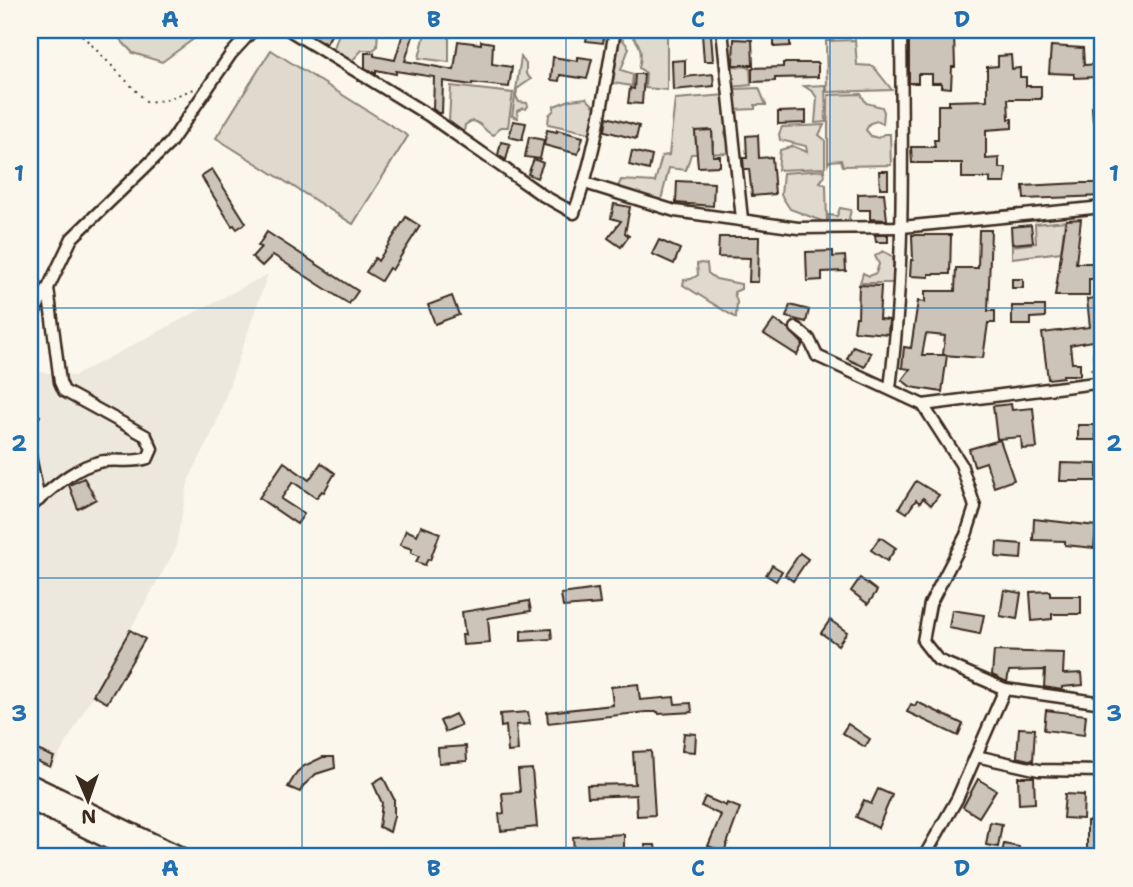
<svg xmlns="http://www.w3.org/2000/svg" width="1133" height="887" font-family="'Shantell Sans',sans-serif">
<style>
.built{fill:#ede8dd}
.green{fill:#dfd9ce;stroke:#8d8276;stroke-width:2;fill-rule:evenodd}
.building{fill:#ccc4b9;stroke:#3b2a1e;stroke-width:2}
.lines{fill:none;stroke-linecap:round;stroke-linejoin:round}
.street-casing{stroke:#3b2a1e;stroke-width:15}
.highway-casing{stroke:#3b2a1e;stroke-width:23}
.path{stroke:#3b2a1e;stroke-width:2;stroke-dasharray:2 5;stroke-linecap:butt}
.street{stroke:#fbf7ec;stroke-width:10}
.highway{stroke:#fbf7ec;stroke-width:18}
.grid{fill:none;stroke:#1f6fb2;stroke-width:2;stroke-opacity:0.55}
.neatline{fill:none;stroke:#1f6fb2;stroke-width:2.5}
.grid-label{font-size:23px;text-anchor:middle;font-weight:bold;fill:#1f6fb2}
</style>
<rect width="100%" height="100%" fill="#fbf7ec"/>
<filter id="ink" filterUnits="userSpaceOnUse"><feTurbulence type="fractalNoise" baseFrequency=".0143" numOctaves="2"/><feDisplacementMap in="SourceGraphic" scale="14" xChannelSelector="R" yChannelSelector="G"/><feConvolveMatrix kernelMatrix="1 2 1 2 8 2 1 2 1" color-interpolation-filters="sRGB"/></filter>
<g filter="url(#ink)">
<path class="built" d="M268,274L215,427L189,479L175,550L52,768L30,757V288L36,371L74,376Z"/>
<g class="green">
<path d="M111,30H206L162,62L133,53Z"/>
<path d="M340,30H378L377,47L373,50H362L351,62L333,51Z"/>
<path d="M426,30H449V62L419,58Z"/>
<path d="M628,31H667V90L645,88L646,73L639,68C643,51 641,44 628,31Z"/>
<path d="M620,36L629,48L621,70L633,74L632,86L613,83Z"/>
<path d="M855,40L857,65L873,66L892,90L827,92L826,41Z"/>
<path d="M271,50L408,136L353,224L216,138Z"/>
<path d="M521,57L526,64V74L531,79L517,89L516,96L519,102L527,103L528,106L526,109L523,108L517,111L518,118L512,116Z"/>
<path d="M731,66L750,67L751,85L731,87Z"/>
<path d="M825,85L826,122L815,123L817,98L813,92L804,86Z"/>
<path d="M451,86L513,93L508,127H500L494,135C484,133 483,122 472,121L465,125L464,132L462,131L449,121Z"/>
<path d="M759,88L766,105H755V109L734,110L730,93L733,89Z"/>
<path d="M861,94L866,103L882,107L884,112L883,124L877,121L870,123L866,130L871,136L878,138L884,134H890L891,165L843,166L841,160L830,161L828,164V95Z"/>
<path d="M726,95L729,120L725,133L732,153L691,154L686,170L669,168L660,204L617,189L621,180L655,182L662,156L669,155L675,99ZM695,131H712L713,145L696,146Z"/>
<path d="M586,98L595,107L590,133L548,124L549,115L554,110V106L570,100Z"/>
<path d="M824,125L819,135L825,140V168L778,170L780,150L793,146L807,152L806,146L780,140L779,134L782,127Z"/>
<path d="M824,170L825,176L820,182L826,185L827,223L790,209L781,195L783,173Z"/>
<path d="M840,208L851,210L849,218L851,221L829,222L828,215L837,216Z"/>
<path d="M1065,221L1061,252L1012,258V246L1036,243L1035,224Z"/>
<path d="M883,251L893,257V283H860L863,273L869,276L876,273L879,264L875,256Z"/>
<path d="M701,263L707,264L708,273L716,279L741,284V289L734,292L737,302L736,318L683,285L684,280L691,279L698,275L697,264Z"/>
<path d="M1103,351V372L1094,373L1091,369L1094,367L1093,354Z"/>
</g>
<g class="building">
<path d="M303,30H334L326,44Z"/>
<path d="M404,30H415L405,61L454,70L458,41L481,44V41L493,43L492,64L512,67L509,87L472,83V85L443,81L442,113H438L433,109L434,77L396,71V74L376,70V74L365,68V53H374V56L395,60Z"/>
<path d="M588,30H605L603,43L586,41Z"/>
<path d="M702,34H711L713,61H704Z"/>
<path d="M954,35L955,67H952L951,88L941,87V83H932V74H918V83H909V39Z"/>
<path d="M774,36H790V46L774,47Z"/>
<path d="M734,39L752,40L753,65H733Z"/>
<path d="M1051,46L1083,48L1084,65L1103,64V74H1097V77L1074,78V74L1049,73Z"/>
<path d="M1011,55L1012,69L1020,68V77H1026V86H1041V99H1008L1009,119H1012V128L986,130V159L999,158V168H1006L1005,183H990V178H962V163H912L911,147H935L934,140H938V105H949V101L987,100V67L998,66V56Z"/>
<path d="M553,57L578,61V57L592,59L587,79L560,75L559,81L551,80Z"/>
<path d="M685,60V77L713,74L714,86L673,90L672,61Z"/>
<path d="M783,63H818V77L775,78V81L752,82V68L783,67Z"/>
<path d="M635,74H644L642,104L628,103L630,88L634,89Z"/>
<path d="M1103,106V121H1093L1092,107Z"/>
<path d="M806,111V123L778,124V112Z"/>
<path d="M607,117L639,126L636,139L605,131Z"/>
<path d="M513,121L526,123L522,140L509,137Z"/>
<path d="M547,130L557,132V130L583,137L578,154L544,145Z"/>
<path d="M712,130L713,156H720V166L698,167L695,131Z"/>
<path d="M758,135L759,158L772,157L775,194L752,196L749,169H744L743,158H747L746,136Z"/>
<path d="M529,137L544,140L540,159L525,157Z"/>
<path d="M501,142L510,144L506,160L498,155Z"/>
<path d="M632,151L652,156L649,170L629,165Z"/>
<path d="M534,159L543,163L537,178L528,174Z"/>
<path d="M212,169L246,223L237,229L234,225L232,226L201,176Z"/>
<path d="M879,171H888V188H880Z"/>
<path d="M677,181L714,183L713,206L676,203Z"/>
<path d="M1082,183H1103V196L1024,199L1023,186Z"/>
<path d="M884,193L887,220L870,219V210H858V194Z"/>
<path d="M614,204L630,207L625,233L629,236L621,247L608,238L621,221L611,218Z"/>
<path d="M406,217L420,226L392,270L389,268L381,281L366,272L375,258L378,261Z"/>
<path d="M1081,219L1076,263H1103V279H1089V296H1055L1066,220Z"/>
<path d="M1031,225L1033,242L1012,244L1011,227Z"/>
<path d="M979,230H991L988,311H995V323H988L983,358L943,355L945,336L926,334L922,355H947L942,392L911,387L902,380L910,369L902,368L904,347L911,348L918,301L925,302V291H955L956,268H978Z"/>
<path d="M267,232L358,291L349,304L273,255L262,266L252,257L261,247L258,246Z"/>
<path d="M875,235H888V242H876Z"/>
<path d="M912,235H951L950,274H929V277L910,276L911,260H913Z"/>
<path d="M719,237H759L758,282H749L750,258L718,257Z"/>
<path d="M659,240L680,249L674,264L652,254Z"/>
<path d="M833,251V257L845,256L846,271L822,272V280L807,281L806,252Z"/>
<rect x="1012" y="279" width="11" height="9"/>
<path d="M859,285L881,286L879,319L889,320L888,334L854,331L856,317H858Z"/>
<path d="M452,296L459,315L435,324L428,305Z"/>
<path d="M1103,297V339L1070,345L1072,363H1080V375H1063V377L1048,379L1042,333L1090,327L1087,299Z"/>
<path d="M790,305L809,310L806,322L786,317Z"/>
<path d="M1012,306H1045V317L1031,318V325H1012Z"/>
<path d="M774,320L789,329L803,344L797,355L764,334Z"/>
<path d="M853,346L871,353L865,367L847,359Z"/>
<path d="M1011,404L1012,410L1033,408L1037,448L1022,449L1021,437L997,439L993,406Z"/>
<path d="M30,411L40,416L30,434Z"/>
<path d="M1078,425H1095L1096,440H1078Z"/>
<path d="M1000,440L1014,480L994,487L986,462L974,466L969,449Z"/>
<path d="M284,462L309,480L321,463L335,473L324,492L322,491L316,498L293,482L281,499L304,514L297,524L259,498Z"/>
<path d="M1061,463L1097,464V481H1060Z"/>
<path d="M84,478L96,499L78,509L69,485Z"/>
<path d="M916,481L939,495L931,505L923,498L920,503L916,500L907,513L899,508Z"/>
<path d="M1034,519L1096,526L1094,548L1065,545V541L1033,540Z"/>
<path d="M421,526L440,533L430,560L428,559L425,565L416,562L419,556L411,553L412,549L400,545L406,530L417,535Z"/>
<path d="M880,537L896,548L887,561L871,550Z"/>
<path d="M997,542L1022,544L1021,559L996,557Z"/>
<path d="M800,553L808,559L793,581L785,575Z"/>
<path d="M772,565L782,571L776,581L766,575Z"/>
<path d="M860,578L877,591L868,604L851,591Z"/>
<path d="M598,589L600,604L563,607L561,594Z"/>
<path d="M1004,590L1021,593L1017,619L1000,616Z"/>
<path d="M1050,591V596H1081V614H1052V619L1032,621L1030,592Z"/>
<path d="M529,601L531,611L488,618L490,643L463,645L462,635H465L462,612Z"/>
<path d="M952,610L984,615L980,634L949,628Z"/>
<path d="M830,620L847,632L838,645L821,633Z"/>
<path d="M551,629L552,639L521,641V631Z"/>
<path d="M130,630L145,639L107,703L93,695Z"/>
<path d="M994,651L1064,653L1063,674L1082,673L1083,685L1062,687V690L1044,687L1045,670L1009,671L1007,682L992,675Z"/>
<path d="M638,684L640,700L674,697L675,704L691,703L692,712L659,714L658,712H646L548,723L547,712L613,705L611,687Z"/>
<path d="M917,702L963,724L958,736L907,712L911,704L915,706Z"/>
<path d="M1046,710L1086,715L1084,735L1044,730Z"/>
<path d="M528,712L530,724L516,725L518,751L508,752L506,726L501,727L500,714Z"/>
<path d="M455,714L461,725L445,732L440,721Z"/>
<path d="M848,724L870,739L865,747L842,733Z"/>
<path d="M1019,728L1035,729L1033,761L1017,757Z"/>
<path d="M684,733L696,734L695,752L682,751Z"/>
<path d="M466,746L467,761L439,763L438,748Z"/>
<path d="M30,747L54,757L50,767L30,758Z"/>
<path d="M651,751L655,815L637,816L636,795L588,797L587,785L635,784L633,752Z"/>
<path d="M323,757H334L335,768L316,774L303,786L300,792L288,787L297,772L304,766Z"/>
<path d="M532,769L537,827L501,831L499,814L504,813L502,793L520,792L518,770Z"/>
<path d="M383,777L394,799V816L390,832L379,827L382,803L373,783Z"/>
<path d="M1018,777H1034L1035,803L1019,804Z"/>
<path d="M978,779L996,790L979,817L963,807Z"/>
<path d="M878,789L892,795L878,828L856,817L864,800L871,804Z"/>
<path d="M1065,794L1084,795L1083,819L1063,818Z"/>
<path d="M705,797L726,806L727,803L740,808L724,852L708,846L721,815L701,806Z"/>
<rect x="1087" y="821" width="16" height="35"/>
<path d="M990,822L1002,824L998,847L986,845Z"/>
<path d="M624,834V849L574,852L573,837Z"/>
<path d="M1004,844L1019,847L1017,857H1001Z"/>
<path d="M645,845H655L657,857H646Z"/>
</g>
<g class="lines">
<defs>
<g id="street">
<path d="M289,30L428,115L542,195L574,213C596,154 604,92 615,30"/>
<path d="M722,30L742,219"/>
<path d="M1079,30L1103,34"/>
<path d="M585,183L675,211L798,228L902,227L1103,207"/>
<path d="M30,319L48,288"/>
<path d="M796,328L809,339L817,356L923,405L961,464L975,507L966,535L930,604L923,641L938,660L1005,689L1103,703"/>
<path d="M890,388C905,269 902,149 901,30"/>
<path d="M923,405L1103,382"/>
<path d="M30,456L39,500"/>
<path d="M30,507C50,491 72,468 99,462C116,458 131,464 148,458L152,449L146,436L64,391L60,382L48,288L72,238L170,143L231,54L253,30"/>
<path d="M976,756L1039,770L1103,771"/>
<path d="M924,857L957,799L1005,689"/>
</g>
<g id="highway">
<path d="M30,784L181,857"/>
<path d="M30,800L145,857"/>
</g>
</defs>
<use href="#street" class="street-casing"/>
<use href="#highway" class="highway-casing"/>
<path class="path" d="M77,30L147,102L165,100L194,89"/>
<use href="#street" class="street"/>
<use href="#highway" class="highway"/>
</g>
</g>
<path class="grid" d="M302,30V857M566,30V857M830,30V857M30,308H1103M30,578H1103"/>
<rect width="1133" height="887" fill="none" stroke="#fbf7ec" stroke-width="77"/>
<g transform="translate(88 800) rotate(178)" stroke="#fbf7ec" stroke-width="5" paint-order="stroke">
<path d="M0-5L12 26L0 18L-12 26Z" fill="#3b2a1e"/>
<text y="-10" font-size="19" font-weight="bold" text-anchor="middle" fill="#3b2a1e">N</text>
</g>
<rect x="38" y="38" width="1056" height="810" class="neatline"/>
<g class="grid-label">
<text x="170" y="27">A</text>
<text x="434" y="27">B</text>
<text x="698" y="27">C</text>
<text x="962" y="27">D</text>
<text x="19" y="181">1</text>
<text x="1114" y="181">1</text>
<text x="19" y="451">2</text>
<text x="1114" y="451">2</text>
<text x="19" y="721">3</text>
<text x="1114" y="721">3</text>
<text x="170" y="876">A</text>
<text x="434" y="876">B</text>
<text x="698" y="876">C</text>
<text x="962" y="876">D</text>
</g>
</svg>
